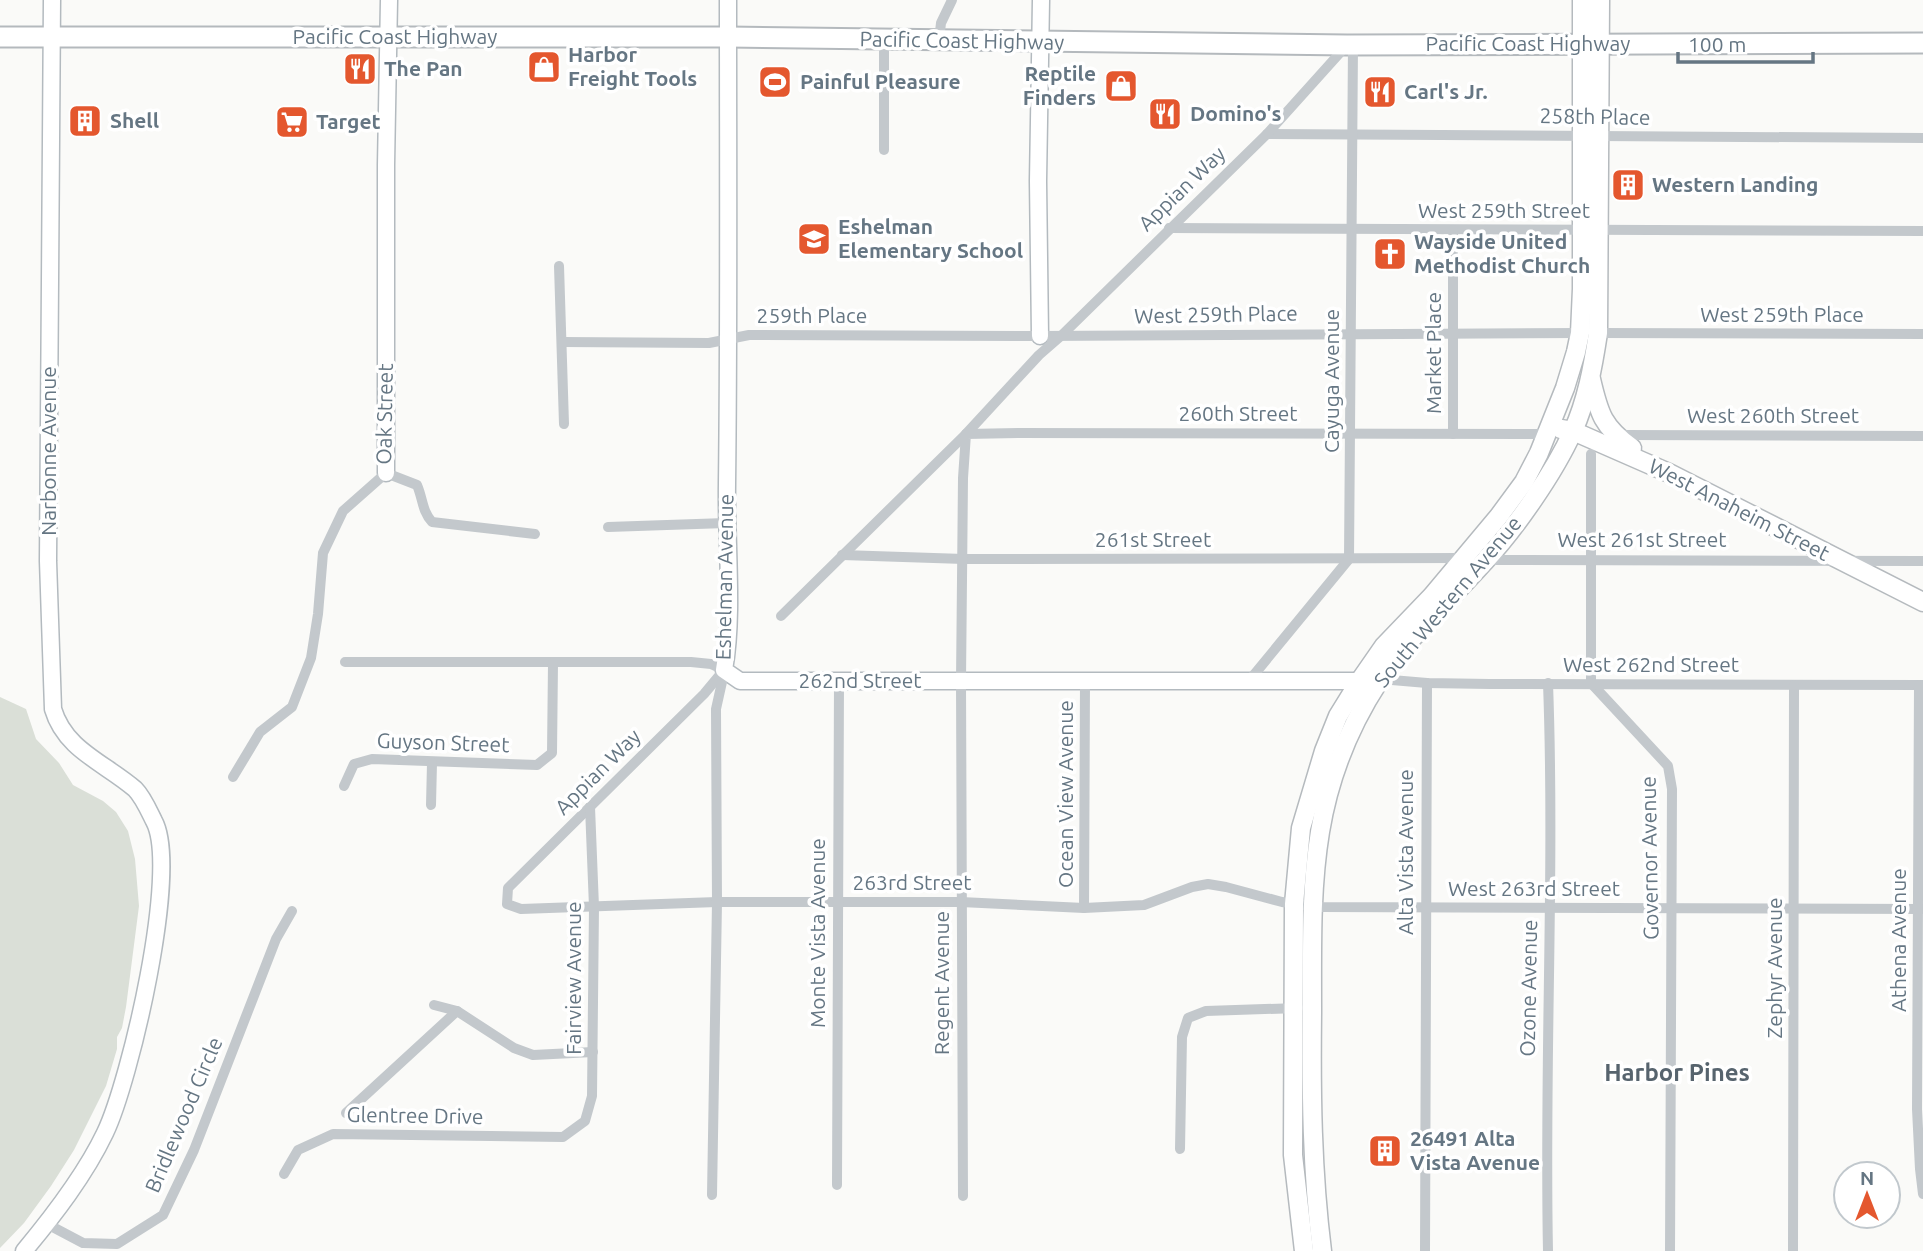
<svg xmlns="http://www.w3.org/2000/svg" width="1923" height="1251" font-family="Ubuntu,sans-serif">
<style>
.green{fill:#dadfd7}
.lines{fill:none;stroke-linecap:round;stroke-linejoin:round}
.secondary-casing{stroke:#b3babf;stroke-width:19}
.primary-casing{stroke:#b5babe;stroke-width:21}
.highway-casing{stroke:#b4b9bd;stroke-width:23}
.street{stroke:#c3c8cc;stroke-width:10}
.secondary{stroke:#fff;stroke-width:16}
.primary{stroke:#fff;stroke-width:18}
.highway{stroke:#fff;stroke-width:19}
.labels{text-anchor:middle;stroke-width:7;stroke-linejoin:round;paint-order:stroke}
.street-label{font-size:21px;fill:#657683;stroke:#fff}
.poi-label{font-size:21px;font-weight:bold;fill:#657683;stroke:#fff;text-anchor:start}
.quarter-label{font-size:24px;font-weight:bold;fill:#57646e;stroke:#fff}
</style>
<rect width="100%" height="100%" fill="#fafaf8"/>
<path class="green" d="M0,697L26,709L36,739L59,763L73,785L103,801L116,812L128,831L135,859L139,906L126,1007L122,1028L117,1037V1049L106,1086L74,1150L51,1186L24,1223L0,1248Z"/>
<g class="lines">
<defs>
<g id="secondary">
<path d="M728,0C728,161 729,323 727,484C726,543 734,614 724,670L740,681H1367"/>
<path d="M1040,336L1038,181L1041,0"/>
<path d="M386,473V165L389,0"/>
<path d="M24,1251C54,1215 85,1175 105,1133C130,1081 180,869 154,821C149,811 143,797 135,789C105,763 65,750 53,709L48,561L52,0"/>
</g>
<g id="primary">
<path d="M1591,379C1599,414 1603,427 1632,448"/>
<path d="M1561,429L1573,431L1669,473L1923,602"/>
<path d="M1304,1251L1293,1155L1294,904L1301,828L1324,751L1338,716L1359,682L1384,646L1432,596L1499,516L1524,482L1539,453L1565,388L1576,352L1580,333L1582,289V0"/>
<path d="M1322,1251C1312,1172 1311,1093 1312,1013C1312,888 1307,791 1379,681C1408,637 1449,601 1484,562C1515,529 1554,473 1573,431C1587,400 1593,366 1598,333L1600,0"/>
</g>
<path id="highway" d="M0,37H728L1347,45L1923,43"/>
</defs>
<use href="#secondary" class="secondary-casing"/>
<use href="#primary" class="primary-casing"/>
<use href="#highway" class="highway-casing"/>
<g class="street">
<path d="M939,40L941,23L952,0"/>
<path d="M1267,134L1923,138"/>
<path d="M884,150V40"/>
<path d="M1169,228L1923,231"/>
<path d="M1453,230V434"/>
<path d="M559,266L564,424"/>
<path d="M1598,333L1923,334"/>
<path d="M563,342L709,343L749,335L1040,336L1580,333"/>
<path d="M1624,435L1923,436"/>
<path d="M1591,454V683L1668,766L1672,789L1670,1251"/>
<path d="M608,527L726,523"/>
<path d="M842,555L964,559L1463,558"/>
<path d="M1487,560L1923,561"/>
<path d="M781,616L966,434L1039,355L1062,335L1267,134L1347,45"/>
<path d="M345,662H691L711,664L724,670"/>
<path d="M724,670L704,694L508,888L507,904L521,909L717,902H961L1084,908L1144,905L1192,887L1208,884L1226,887L1282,902L1321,907L1923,909"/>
<path d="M1380,679L1427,683L1490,684L1923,685"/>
<path d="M1248,682L1349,559L1353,45"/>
<path d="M1919,685L1917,1109L1920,1169L1923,1194"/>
<path d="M233,777L260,732L292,707L311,658L318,614L323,553L343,511L386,473L417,485C423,499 422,511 432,522L535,534"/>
<path d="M344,786L354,764L372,759L537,765L552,753L553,663"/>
<path d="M431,805L432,763"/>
<path d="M1084,908L1085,681"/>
<path d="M434,1005L457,1011L514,1048L533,1055L593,1052"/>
<path d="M346,1113L457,1011"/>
<path d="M1180,1149L1182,1037L1188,1018L1206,1011L1298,1008"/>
<path d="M284,1174L298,1150L333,1134L563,1137L585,1121L592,1096L594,907L590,807"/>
<path d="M837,1185L839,682"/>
<path d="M712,1195L717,902L716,709L724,673"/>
<path d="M963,1196L961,681L963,478L966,434L1018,433L1540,434L1548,429"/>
<path d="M47,1224L83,1243L117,1244L163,1215L194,1150L276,939L292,911"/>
<path d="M1425,1251C1427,1062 1425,872 1427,683"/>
<path d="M1548,1251C1544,1062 1555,873 1548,683"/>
<path d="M1793,1251L1794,685"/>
</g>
<use href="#secondary" class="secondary"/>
<use href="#primary" class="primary"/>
<use href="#highway" class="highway"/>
</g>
<defs>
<symbol id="shop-square" viewBox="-11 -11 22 22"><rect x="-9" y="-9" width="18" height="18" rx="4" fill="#e4572e" stroke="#fff"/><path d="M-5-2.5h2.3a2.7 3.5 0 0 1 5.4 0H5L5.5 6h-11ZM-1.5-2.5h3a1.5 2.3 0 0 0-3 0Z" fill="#fff"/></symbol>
<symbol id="restaurant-square" viewBox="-11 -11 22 22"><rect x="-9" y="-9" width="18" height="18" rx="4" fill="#e4572e" stroke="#fff"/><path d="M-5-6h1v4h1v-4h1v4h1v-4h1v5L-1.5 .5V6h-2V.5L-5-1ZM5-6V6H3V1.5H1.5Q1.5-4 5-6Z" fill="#fff"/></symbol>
<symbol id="stadium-square" viewBox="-11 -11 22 22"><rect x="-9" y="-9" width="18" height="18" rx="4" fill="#e4572e" stroke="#fff"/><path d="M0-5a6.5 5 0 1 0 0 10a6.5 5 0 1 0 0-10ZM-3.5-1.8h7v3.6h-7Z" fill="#fff"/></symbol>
<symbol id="building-square" viewBox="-11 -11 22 22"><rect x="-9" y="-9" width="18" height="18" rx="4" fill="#e4572e" stroke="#fff"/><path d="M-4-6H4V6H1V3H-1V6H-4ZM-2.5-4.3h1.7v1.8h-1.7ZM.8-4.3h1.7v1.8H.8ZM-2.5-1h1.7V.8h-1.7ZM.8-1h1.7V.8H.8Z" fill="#fff"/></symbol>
<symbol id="supermarket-square" viewBox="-11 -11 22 22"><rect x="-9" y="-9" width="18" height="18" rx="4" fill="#e4572e" stroke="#fff"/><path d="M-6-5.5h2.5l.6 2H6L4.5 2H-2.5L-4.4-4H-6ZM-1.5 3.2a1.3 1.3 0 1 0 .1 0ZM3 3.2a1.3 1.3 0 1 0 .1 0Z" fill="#fff"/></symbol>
<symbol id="school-square" viewBox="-11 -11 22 22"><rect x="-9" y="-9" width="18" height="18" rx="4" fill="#e4572e" stroke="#fff"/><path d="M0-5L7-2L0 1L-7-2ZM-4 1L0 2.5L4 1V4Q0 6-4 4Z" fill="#fff"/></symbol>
<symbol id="church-square" viewBox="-11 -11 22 22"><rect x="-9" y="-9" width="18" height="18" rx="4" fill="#e4572e" stroke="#fff"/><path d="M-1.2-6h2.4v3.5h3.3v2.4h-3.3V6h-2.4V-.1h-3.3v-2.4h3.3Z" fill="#fff"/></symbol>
</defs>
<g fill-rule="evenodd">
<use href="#shop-square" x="525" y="48" width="38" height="38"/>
<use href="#restaurant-square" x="341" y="50" width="38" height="38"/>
<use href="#stadium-square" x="756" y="63" width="38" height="38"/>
<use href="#shop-square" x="1102" y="67" width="38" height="38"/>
<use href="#restaurant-square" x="1361" y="73" width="38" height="38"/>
<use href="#restaurant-square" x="1146" y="95" width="38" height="38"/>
<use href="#building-square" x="66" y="102" width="38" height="38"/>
<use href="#supermarket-square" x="273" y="103" width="38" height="38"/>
<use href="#building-square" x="1609" y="166" width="38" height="38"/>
<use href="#school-square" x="795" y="220" width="38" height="38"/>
<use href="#church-square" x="1371" y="235" width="38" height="38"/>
<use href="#building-square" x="1366" y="1132" width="38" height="38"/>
</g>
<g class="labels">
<g class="street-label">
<text x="395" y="44">Pacific Coast Highway</text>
<text transform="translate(962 41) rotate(1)" y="7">Pacific Coast Highway</text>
<text x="1528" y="51">Pacific Coast Highway</text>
<text transform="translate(1595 117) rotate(1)" y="7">258th Place</text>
<text transform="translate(1182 189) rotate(-44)" y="7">Appian Way</text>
<text x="1504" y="218">West 259th Street</text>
<text transform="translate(1216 315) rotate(-1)" y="7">West 259th Place</text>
<text x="1782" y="322">West 259th Place</text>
<text x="812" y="323">259th Place</text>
<text transform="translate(1434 353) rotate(-90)" y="7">Market Place</text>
<text transform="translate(1332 381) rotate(-90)" y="7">Cayuga Avenue</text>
<text transform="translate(385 414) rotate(-89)" y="7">Oak Street</text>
<text x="1238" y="421">260th Street</text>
<text x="1773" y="423">West 260th Street</text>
<text transform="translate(49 451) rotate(-90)" y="7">Narbonne Avenue</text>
<text transform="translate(1739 510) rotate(27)" y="7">West Anaheim Street</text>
<text x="1153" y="547">261st Street</text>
<text x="1642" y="547">West 261st Street</text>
<text transform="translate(725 577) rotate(-89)" y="7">Eshelman Avenue</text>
<text transform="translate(1448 602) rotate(-50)" y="7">South Western Avenue</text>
<text x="1651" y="672">West 262nd Street</text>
<text x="860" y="688">262nd Street</text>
<text transform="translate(443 743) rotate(2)" y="7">Guyson Street</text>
<text transform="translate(598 772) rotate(-45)" y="7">Appian Way</text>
<text transform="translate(1066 794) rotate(-90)" y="7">Ocean View Avenue</text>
<text transform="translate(1406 852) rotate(-90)" y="7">Alta Vista Avenue</text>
<text transform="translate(1650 858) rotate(-91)" y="7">Governor Avenue</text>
<text x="912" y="890">263rd Street</text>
<text x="1534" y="896">West 263rd Street</text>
<text transform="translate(818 933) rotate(-90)" y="7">Monte Vista Avenue</text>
<text transform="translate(1899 940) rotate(-90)" y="7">Athena Avenue</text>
<text transform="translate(1775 968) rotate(-90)" y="7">Zephyr Avenue</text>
<text transform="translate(574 978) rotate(-90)" y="7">Fairview Avenue</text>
<text transform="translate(942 983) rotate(-90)" y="7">Regent Avenue</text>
<text transform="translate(1529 988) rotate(-89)" y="7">Ozone Avenue</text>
<text transform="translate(184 1115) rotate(-67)" y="7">Bridlewood Circle</text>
<text transform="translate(415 1116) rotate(1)" y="7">Glentree Drive</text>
</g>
<g class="poi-label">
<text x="568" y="62">Harbor<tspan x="568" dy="24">Freight Tools</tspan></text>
<text x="384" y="76">The Pan</text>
<text x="1096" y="81" text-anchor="end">Reptile<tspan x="1096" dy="24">Finders</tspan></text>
<text x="800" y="89">Painful Pleasure</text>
<text x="1404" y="99">Carl's Jr.</text>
<text x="1190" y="121">Domino's</text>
<text x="110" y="128">Shell</text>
<text x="316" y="129">Target</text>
<text x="1652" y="192">Western Landing</text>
<text x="838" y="234">Eshelman<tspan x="838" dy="24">Elementary School</tspan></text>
<text x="1414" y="249">Wayside United<tspan x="1414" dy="24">Methodist Church</tspan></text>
<text x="1410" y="1146">26491 Alta<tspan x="1410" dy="24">Vista Avenue</tspan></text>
</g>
<g class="quarter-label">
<text x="1677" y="1081">Harbor Pines</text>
</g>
</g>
<g transform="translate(1867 1195)"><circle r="33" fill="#ffffff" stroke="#c1c8cd" stroke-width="2"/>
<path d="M0-5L12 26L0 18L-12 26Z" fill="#e4572e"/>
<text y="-10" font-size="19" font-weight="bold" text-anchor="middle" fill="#657683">N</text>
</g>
<path d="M1678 52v10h135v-10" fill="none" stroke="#657683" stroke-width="3.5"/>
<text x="1688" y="52" font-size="21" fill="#657683" stroke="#ffffff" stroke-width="5" paint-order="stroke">100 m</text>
</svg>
